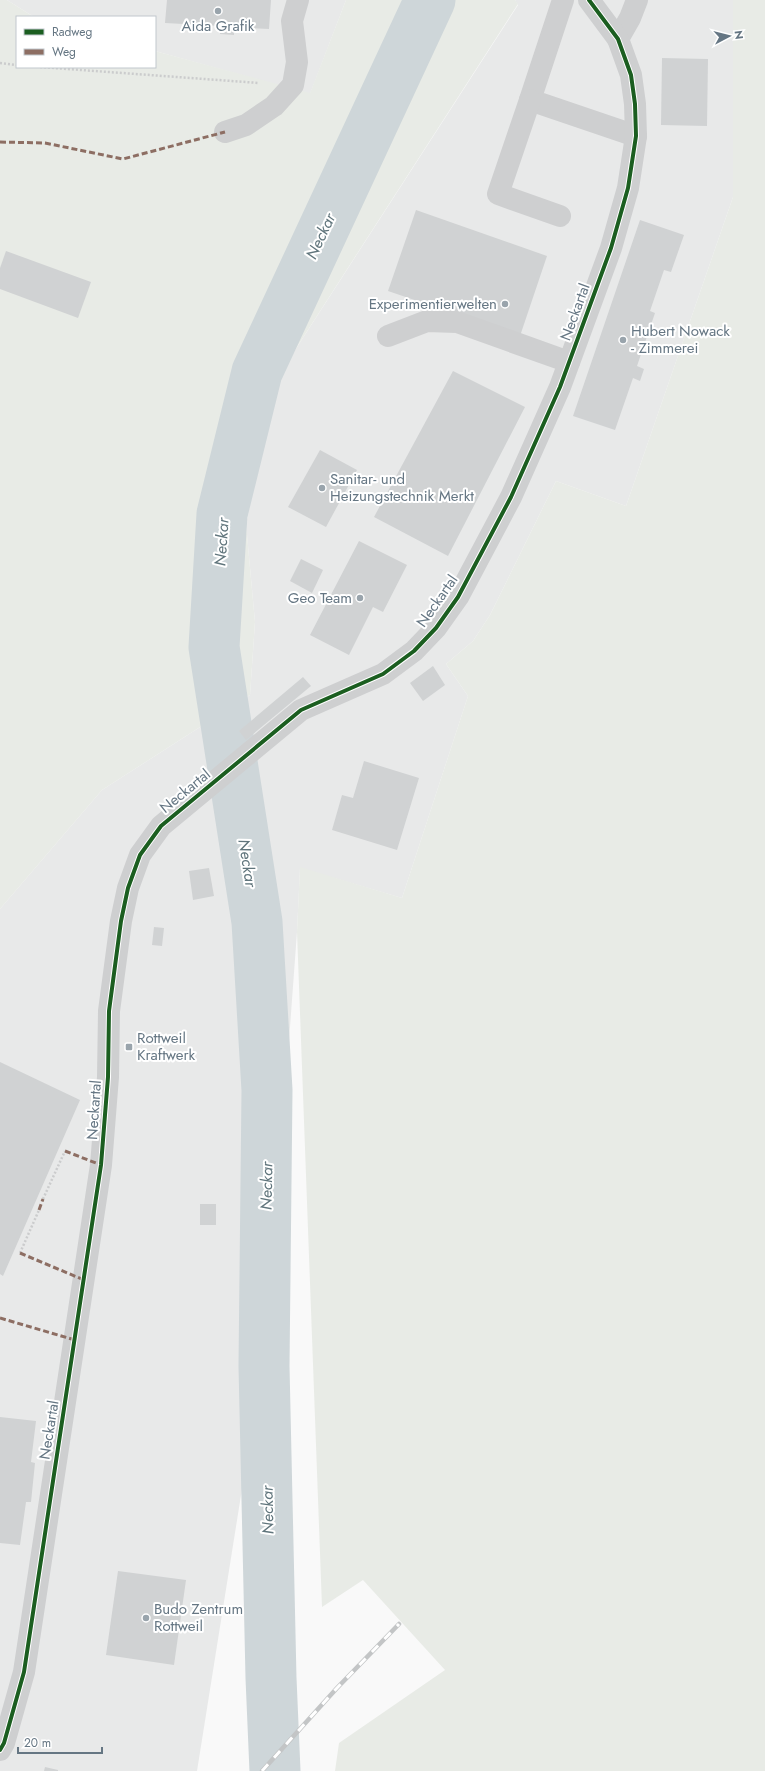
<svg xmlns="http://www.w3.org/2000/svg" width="765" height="1771" font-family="Jost,sans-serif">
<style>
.built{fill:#e8e9e9}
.green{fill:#e8ebe6}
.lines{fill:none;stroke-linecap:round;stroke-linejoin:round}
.river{stroke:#ced6d9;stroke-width:51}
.building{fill:#d0d2d3}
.path{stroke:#cbcccd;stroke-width:2.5;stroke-dasharray:2 2;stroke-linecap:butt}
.minor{stroke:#cecfd0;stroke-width:22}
.rail-casing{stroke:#c3c5c6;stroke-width:4.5}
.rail{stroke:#fff;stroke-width:3;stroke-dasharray:9;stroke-linecap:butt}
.quiet{stroke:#8d6e63;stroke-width:3;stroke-dasharray:6 3;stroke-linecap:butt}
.cycleway-casing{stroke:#fff;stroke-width:6}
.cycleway{stroke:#1b5e20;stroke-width:4}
.poi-dot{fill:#99a4ac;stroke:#fff;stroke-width:1.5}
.labels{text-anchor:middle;stroke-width:4;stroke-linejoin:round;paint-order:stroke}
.poi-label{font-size:15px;fill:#657683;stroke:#fff;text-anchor:start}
.street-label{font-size:15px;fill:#657683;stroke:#fff}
.water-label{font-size:16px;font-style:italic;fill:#60757c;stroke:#fff}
</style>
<rect width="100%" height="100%" fill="#f9f9f9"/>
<g class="built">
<path d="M7,0H346L310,94L155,51V17H34Z"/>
<path d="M515,0H733V197L626,506L556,481L490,615L473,641L446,664L468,696L402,898L300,868L297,932L268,1326L197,1771H0V909L102,790L250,695L255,622L246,524L277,378L518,5Z"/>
</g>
<g class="green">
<path d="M0,0H7L34,17H17V67H155V51L310,93L346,0H515L518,4L277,378L246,524L255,622L250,695L102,790L0,909Z"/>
<path d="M733,0H765V1771H335L339,1743L445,1670L363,1580L322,1607L297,932L300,867L402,898L468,696L446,664L473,641L490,615L556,481L626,506L733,197Z"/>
</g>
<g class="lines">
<path class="river" d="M275,1771L271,1678L264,1366L267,1090L257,922L214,647L222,514L257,372L430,0"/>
</g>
<g class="building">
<path d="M167,0H271L269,29L234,27V35L220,34V26L165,23Z"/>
<path d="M662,58L708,59L707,126L661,125Z"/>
<path d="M416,210L547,256L520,336L388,291Z"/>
<path d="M640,220L684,235L671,272L664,270L650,311L655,313L637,366L644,369L640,381L633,378L615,430L573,416Z"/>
<path d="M6,251L91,282L78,318L0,289V268Z"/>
<path d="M453,371L525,407L448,556L374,517Z"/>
<path d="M320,450L357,470L326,527L288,507Z"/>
<path d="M359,541L407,565L383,612L373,607L349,655L310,635Z"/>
<path d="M301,559L323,570L312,593L290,581Z"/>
<path d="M433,666L445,685L423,701L410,683Z"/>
<path d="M303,677L311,686L246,740L239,731Z"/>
<path d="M364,761L419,778L397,850L332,830L342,795L353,798Z"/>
<path d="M209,868L214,896L193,900L189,871Z"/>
<path d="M154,927L164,928L162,946L152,945Z"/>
<path d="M0,1062L80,1100L3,1276L0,1274Z"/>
<rect x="200" y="1204" width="16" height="21"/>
<path d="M0,1417L36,1421L31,1462L35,1463L31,1502H26L20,1545L0,1543Z"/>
<path d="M118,1571L186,1580L174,1665L106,1655Z"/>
<path d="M45,1767L58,1770V1771H44Z"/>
</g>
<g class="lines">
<g class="path">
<path d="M0,63L17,65"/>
<path d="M40,67L259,83"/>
<path d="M43,1199L65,1151"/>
<path d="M20,1253L39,1210"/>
</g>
<g class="minor">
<path d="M563,0L530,100L636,136"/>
<path d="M618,39L630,18L637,0"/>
<path d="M530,100L498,194L560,216"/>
<path d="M225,132L246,125L274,106L293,85L297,62L292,21L298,0"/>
<path d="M388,336L427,321L457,322L569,362"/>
<path d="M0,1750L4,1743L24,1672L101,1165L108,1077L109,1011L121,921L128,888L140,855L161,826L301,710L383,674L414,651L436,628L458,597L511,497L560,387L611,248L628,188L636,136L635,104L631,75L618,39L589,0"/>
</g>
<defs>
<path id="rail" d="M262,1771L337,1688L399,1624"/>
</defs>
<use href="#rail" class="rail-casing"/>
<use href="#rail" class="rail"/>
<g class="quiet">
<path d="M0,142L45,143L123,159L225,132"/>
<path d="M65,1151L101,1165"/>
<path d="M39,1210L43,1199"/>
<path d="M20,1253L84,1280"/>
<path d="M0,1318L75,1340"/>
</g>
<defs>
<path id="cycleway" d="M0,1750L4,1743L24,1672L101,1165L108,1077L109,1011L121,921L128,888L140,855L161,826L301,710L383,674L414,651L436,628L458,597L511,497L560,387L611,248L628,188L636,136L635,104L631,75L618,39L589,0"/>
</defs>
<use href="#cycleway" class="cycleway-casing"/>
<use href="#cycleway" class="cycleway"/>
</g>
<g class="poi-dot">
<circle cx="218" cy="11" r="4"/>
<circle cx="505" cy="304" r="4"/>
<circle cx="623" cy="340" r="4"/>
<circle cx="322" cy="488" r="4"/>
<circle cx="360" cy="598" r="4"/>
<rect x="125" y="1043" width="8" height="8" rx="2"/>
<circle cx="146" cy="1618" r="4"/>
</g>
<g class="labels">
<g class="poi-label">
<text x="218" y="31" text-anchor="middle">Aida Grafik</text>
<text x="497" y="309" text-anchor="end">Experimentierwelten</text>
<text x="631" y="336">Hubert Nowack<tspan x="631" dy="17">- Zimmerei</tspan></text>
<text x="330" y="484">Sanitar- und<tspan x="330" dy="17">Heizungstechnik Merkt</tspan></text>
<text x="352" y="603" text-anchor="end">Geo Team</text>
<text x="137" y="1043">Rottweil<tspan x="137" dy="17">Kraftwerk</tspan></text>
<text x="154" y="1614">Budo Zentrum<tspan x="154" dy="17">Rottweil</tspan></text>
</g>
<g class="street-label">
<text transform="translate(575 312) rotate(-70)" y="5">Neckartal</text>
<text transform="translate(437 601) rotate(-55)" y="5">Neckartal</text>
<text transform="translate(185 791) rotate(-39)" y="5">Neckartal</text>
<text transform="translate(94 1110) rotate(-86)" y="5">Neckartal</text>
<text transform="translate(49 1430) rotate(-81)" y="5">Neckartal</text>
</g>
<g class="water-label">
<text transform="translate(320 236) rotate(-65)" y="6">Neckar</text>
<text transform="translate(221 542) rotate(-86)" y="6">Neckar</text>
<text transform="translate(248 863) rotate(81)" y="6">Neckar</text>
<text transform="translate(266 1186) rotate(-89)" y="6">Neckar</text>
<text transform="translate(267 1510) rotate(-91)" y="6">Neckar</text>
</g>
</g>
<rect x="16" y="16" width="140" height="52" fill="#ffffff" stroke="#c1c8cd"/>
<rect x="24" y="29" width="20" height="6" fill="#1b5e20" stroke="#c1c8cd"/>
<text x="52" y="36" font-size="12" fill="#657683">Radweg</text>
<rect x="24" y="49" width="20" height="6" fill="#8d6e63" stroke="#c1c8cd"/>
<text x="52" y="56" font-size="12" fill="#657683">Weg</text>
<g transform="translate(729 36) rotate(83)" stroke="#ffffff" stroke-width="3" paint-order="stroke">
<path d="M0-3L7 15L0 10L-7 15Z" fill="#657683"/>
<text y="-6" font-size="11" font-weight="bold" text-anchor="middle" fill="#657683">N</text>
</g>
<path d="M18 1747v6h84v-6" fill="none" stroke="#657683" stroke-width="2"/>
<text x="24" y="1747" font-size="12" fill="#657683" stroke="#ffffff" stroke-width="3" paint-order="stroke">20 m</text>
</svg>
